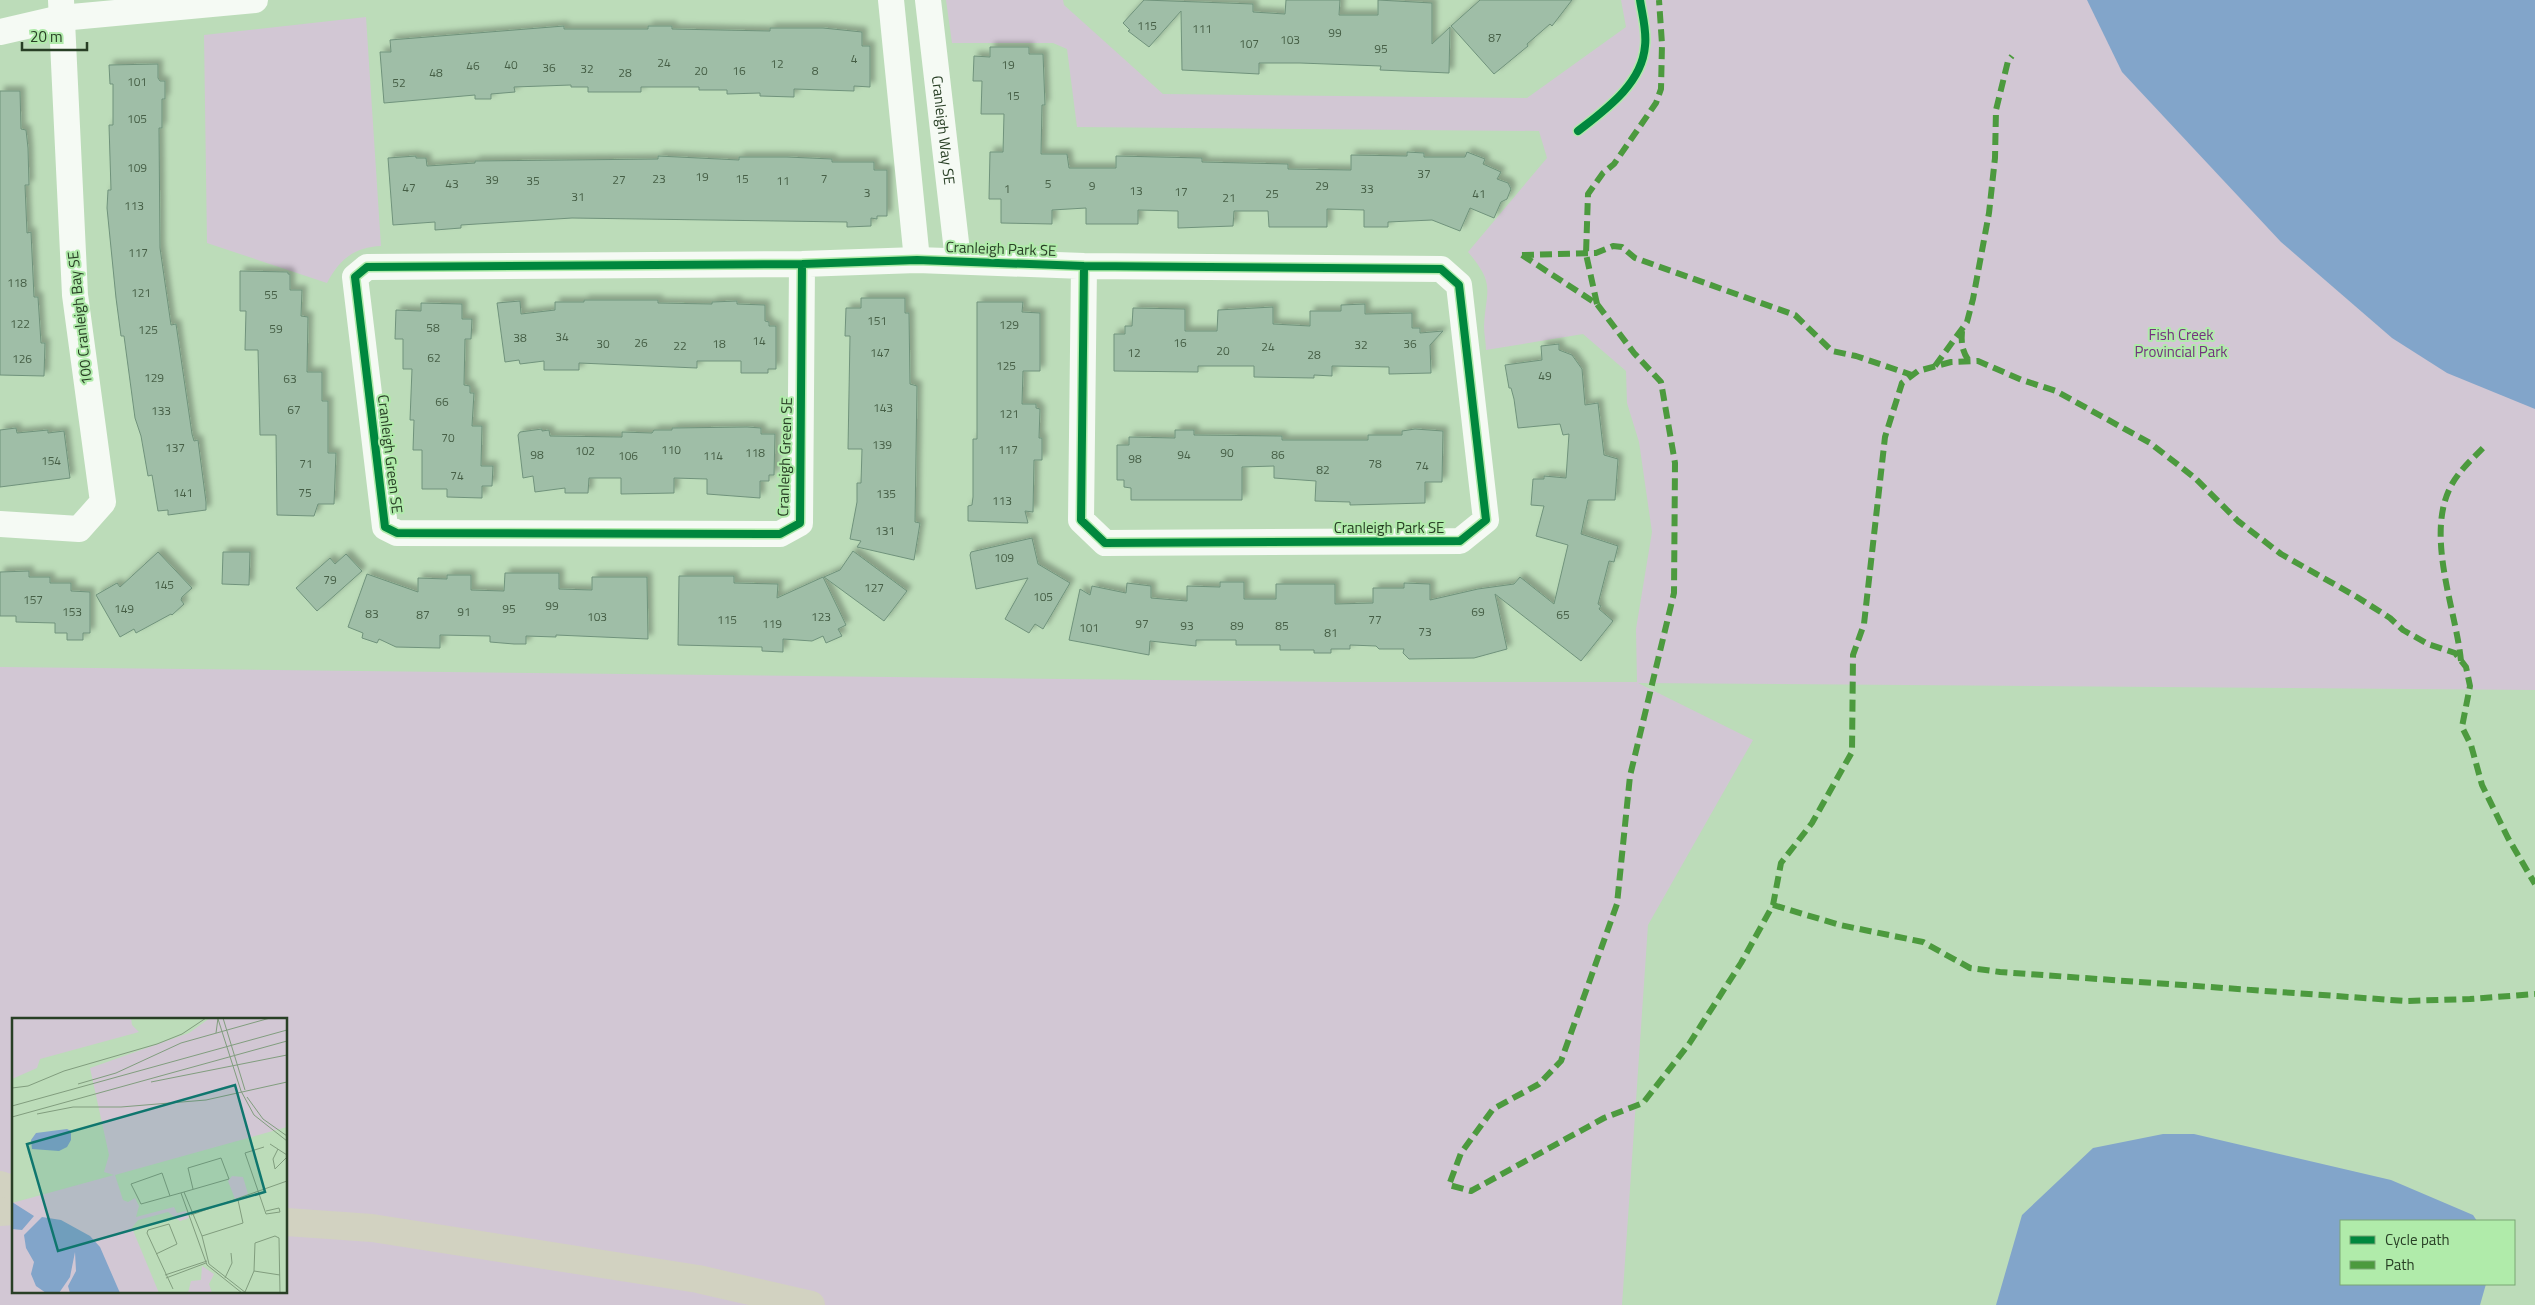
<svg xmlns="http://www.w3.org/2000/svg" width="2535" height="1305" font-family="'Titillium Web',sans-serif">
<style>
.green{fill:#d2c7d4;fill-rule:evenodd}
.water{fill:#82a5ca}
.building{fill:#9fbea7;stroke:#70937c;filter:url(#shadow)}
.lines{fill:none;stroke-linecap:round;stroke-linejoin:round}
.minor{stroke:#f5faf4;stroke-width:26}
.highway{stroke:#d2d2c1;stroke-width:28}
.quiet{stroke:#4c9a3e;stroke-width:6;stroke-dasharray:12 6;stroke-linecap:butt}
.cycleway-casing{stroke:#b0ebaa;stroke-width:11}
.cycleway{stroke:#00873e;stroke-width:8}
.labels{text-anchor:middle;stroke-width:4;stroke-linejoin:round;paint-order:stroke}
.number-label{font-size:12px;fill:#465f46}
.street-label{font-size:15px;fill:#283f25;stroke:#b0ebaa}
.park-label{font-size:15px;fill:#74327f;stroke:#b0ebaa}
.inset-road{fill:none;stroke:#819d7e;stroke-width:1}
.view{fill:#0f766e;fill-opacity:0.15;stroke:#0f766e;stroke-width:2.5}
.inset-edge{fill:none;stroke:#283f25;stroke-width:2.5}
</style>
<defs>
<filter id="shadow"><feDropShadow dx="4.5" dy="-4.5" stdDeviation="2.5" flood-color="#0004"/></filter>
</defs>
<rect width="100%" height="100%" fill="#bcdcb9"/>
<g class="green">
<path d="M946,0H1063L1064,5L1163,94L1527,98L1626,27L1621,0H2535V690L1638,683L1753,740L1648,925L1622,1305H0V667L1337,682H1637L1636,629L1652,532L1639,442L1627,403L1626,371L1583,334L1486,350C1486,343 1484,334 1484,326C1486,289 1496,285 1468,252L1547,158L1539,131L1077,127L1067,49L1053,43H952ZM14,1019H286V1291H14Z"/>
<path d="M366,17L381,246C354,247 339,260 327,283L207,243L204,35Z"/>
</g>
<g class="water">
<path d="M2087,0H2535V409L2447,373L2392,338L2281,242L2122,72Z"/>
<path d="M2163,1134H2194L2391,1180L2473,1215L2477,1221H2341V1284H2486L2480,1305H1996L2022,1215L2093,1148Z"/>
</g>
<g class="building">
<path d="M1144,0L1253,4V12L1285,14L1286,0H1340L1339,15H1378V0L1432,3V44L1450,27L1449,73L1380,70L1381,66L1300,63H1259V74L1182,70L1181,11L1149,47L1128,31L1130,30L1123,23Z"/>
<path d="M1480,0H1572L1552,26L1550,24L1527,44L1528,46L1494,74L1451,26Z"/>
<path d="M564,26V29H648V26H672V29L770,31V28H823L862,32V46H870V87L854,86V91L794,89V97L760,96V93L727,94V90H699V87H641V92H588V87H571V85L514,87L515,92L491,94V99H475V95L384,103L380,52H391L390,40Z"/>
<path d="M990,47H1029V54H1043L1045,105H1042L1041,154H1067L1069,168H1116V156L1202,158V162L1288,164V169L1351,170V155L1407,156V152L1424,153V157H1465L1467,152L1485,159L1483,164L1501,172L1497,179L1508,183L1511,189L1507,199L1501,202L1494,218L1470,208L1460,231L1432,220L1388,222V227H1364V210L1327,209V227H1269L1268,211H1234L1233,226L1178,228V211L1138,210V224H1086V208L1052,210V224L1001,223V199H989L990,152H1003L1004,114H981L982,81H973L974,56L990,57Z"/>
<path d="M158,64V78L160,81H165V99H162V128H159L160,248L171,325L176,324L192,434L194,441L198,440L206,502V510L168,515V510L158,511L152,475L148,476L141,436L135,418L124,336H121L116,298L107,208L108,190H111L109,125H113V84H110L109,65Z"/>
<path d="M0,91H20L21,129L26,130L28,148L29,185H25L27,233L31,232L34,297H38L41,343H45L44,376L0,375Z"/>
<path d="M416,156V158H426L427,166L475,163V161L658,159V156L739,160V157H787L832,159V162H874V170H887V216H877V219L871,218V226L847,227V222L572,218L461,225V228L435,230V222L393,225L388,158Z"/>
<path d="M240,271L288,272V274H290V290H302L301,316L308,317L307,372H322V401H328V453H336L334,504H318L314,516L277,515L276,435H260L258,350H245L246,311H240Z"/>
<path d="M861,298H905V313H909L910,384L917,386L915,522L920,523L914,560L857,547L861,541L850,539L857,502V483H861L862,449H848L850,336H845L846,308H861Z"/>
<path d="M584,300H658V303L712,304V302L737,301V304L765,305V321L769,322V326H776V369H768V373H741V361H697V368L579,363V370H544V361L520,364L519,360L505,362L497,303L520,301L521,314L555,310V302H584Z"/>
<path d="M977,302H1023L1022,312L1040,313V371H1023L1022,404H1036V408L1040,409L1039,438H1042V460H1034L1033,512L1025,511L1028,523L968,521V506L972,505L973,497V439H977Z"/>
<path d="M421,303L462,304V319H472L471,339H465L464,385L470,386V393H474L472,426H482L481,466H493L492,486H482V498L447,497V489H422V450H413L414,420H410L412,369H403V339H395L396,310L421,311Z"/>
<path d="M1365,304V314L1412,313V328H1420V333L1443,331L1430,345L1431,373L1389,374V367L1332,366V376L1314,375V378L1254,377V366H1198V372L1114,371V334H1125V326H1132L1133,308L1185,309V331H1217L1218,310L1273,307V324L1310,326V311H1341V305Z"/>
<path d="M1559,344V350L1572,355L1582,369L1585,405L1598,403L1604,455L1618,459L1615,500H1588L1581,534L1618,546L1614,562L1609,561L1598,604L1601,606L1599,609L1613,621L1581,661L1495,594L1507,649L1474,658L1409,659L1403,653L1404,649H1379L1376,646L1350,645V649H1331V653H1314V650H1280V645H1236V640H1196V646L1150,641L1149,655L1069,640L1080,589L1090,595L1092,586L1126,593L1127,583L1151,586V598L1187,601V586L1220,587V582H1244V599H1276V584H1335V604L1373,603V588H1404V583L1430,584V600L1478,589L1514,584L1520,577L1554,604L1568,545L1536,536L1544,506L1531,505L1533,479H1544V476L1566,478L1569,434L1563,435L1560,424L1518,428L1514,399L1511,388H1509L1505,365L1542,360L1541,346Z"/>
<path d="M747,427L761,428V434H775L774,475H769V481H760V498L707,494V479L674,478V493L621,494V478H589L588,493H565V488L535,492L533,476L523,478L518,435L520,432L542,429V431L549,430L550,436L622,437V432L652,433L654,430H672V428Z"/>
<path d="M16,428L17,433L48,430V433L64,431L70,478L0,487V430Z"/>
<path d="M1415,429L1443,431L1442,482H1425V503L1350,505V502L1315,501L1316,481L1274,478V466L1242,467V500H1131V488L1124,487V480H1117V445H1129V437L1175,438V430H1194V435L1282,436V440H1368V435H1402V431Z"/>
<path d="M1032,538L1038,564L1070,583L1043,629L1035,624L1029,633L1005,619L1028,578L976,589L970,555L971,552Z"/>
<path d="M853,551L907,591L884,621L824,577L840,570Z"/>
<path d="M158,552L192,588L182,597L181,600L184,604L172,615L171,614L136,633L134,629L120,637L96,595L117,583L120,587Z"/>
<path d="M223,552H250L249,585L222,584Z"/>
<path d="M346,554L362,571L317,611L296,588L330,558L335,564Z"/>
<path d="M29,571V577H50V583H71V591L90,592V633H83V640H67V633H55V623L16,622V616H0V572Z"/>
<path d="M505,573H559V589L592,590V577H647L648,639L556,635V637L526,636V644H514L490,642V636L440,635V648L396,647L379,639L377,643L362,638L363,633L348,627L367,574L418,592V578L447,579V575H471V590L504,591Z"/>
<path d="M679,576H734V583L778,584L777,598L823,577L846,625L838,629L842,636L826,643L823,636L812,641L783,639V652L762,651V647L678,645Z"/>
</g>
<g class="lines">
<g class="minor">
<path d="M891,0L917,260"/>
<path id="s1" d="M928,0L958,260"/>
<path d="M0,32L61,18L255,0"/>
<path d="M802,264L800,523L780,534L397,533L385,527L355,277L367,267L802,264L917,260L1084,266L1441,269L1459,285L1486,520L1460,541L1105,543L1081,520L1084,266"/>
<path d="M0,524L79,529L103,502L75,295L61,0"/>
</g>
<g class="highway">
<path d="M0,1185L14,1190"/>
<path d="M0,1212L14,1211"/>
<path d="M286,1222L372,1228L698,1279L811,1305"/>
</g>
<g class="quiet">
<path d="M1522,255L1597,304L1634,353L1661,382L1675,463L1674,593L1630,776L1617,904L1561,1061L1539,1084L1493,1109L1461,1153L1449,1185L1471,1191L1604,1118L1643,1103L1689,1044L1741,963L1773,905L1781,863L1812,823L1852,752L1853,655L1864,624L1885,437L1902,383L1918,371L1951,362L1978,361L2022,380L2056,391L2150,443L2195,478L2238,521L2281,554L2357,597L2390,618L2403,630L2428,644L2455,653L2466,667L2470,686L2462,727L2471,745L2482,785L2508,838L2535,884"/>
<path d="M1522,255L1596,253L1613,246L1622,247L1635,258L1795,315L1832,351L1856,356L1912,375"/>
<path d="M1597,304L1586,254L1588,194L1603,173L1614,164L1656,103L1661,89L1662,44L1659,0"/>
<path d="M1962,331C1961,343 1962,351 1969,361"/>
<path d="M1935,366L1967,322L1973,299L1989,213L1995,158L1996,110L2008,61L2012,56"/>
<path d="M2461,661C2456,609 2424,534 2452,484C2460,470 2473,458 2484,447"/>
<path d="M1773,905L1840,925L1923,942L1970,968L2000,972L2406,1001L2470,999L2535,994"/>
</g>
<defs>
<g id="cycleway">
<path d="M1578,131C1605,110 1642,84 1645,46C1647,31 1642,14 1640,0"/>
<path d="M802,264L800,523L780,534L397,533L385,527L355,277L367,267L802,264L917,260L1084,266L1441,269L1459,285L1486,520L1460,541L1105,543L1081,520L1084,266"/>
</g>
</defs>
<use href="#cycleway" class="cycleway-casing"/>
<use href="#cycleway" class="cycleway"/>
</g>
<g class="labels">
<g class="number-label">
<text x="1147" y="30">115</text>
<text x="1202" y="33">111</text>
<text x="1335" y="37">99</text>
<text x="1495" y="42">87</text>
<text x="1290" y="44">103</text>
<text x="1249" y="48">107</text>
<text x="1381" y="53">95</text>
<text x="854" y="63">4</text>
<text x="664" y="67">24</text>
<text x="777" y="68">12</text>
<text x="511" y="69">40</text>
<text x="1008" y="69">19</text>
<text x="473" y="70">46</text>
<text x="549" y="72">36</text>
<text x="587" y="73">32</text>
<text x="701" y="75">20</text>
<text x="739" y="75">16</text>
<text x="815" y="75">8</text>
<text x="436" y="77">48</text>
<text x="625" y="77">28</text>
<text x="137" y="86">101</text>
<text x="399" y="87">52</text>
<text x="1013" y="100">15</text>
<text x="137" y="123">105</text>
<text x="137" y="172">109</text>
<text x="1424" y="178">37</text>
<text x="702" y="181">19</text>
<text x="659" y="183">23</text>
<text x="742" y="183">15</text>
<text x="824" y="183">7</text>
<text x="492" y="184">39</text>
<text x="619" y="184">27</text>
<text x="533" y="185">35</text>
<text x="783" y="185">11</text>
<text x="452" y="188">43</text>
<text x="1048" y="188">5</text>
<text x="1092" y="190">9</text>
<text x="1322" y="190">29</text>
<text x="409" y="192">47</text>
<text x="1007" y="193">1</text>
<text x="1367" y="193">33</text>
<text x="1136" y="195">13</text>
<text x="1181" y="196">17</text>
<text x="867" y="197">3</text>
<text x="1272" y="198">25</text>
<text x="1479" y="198">41</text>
<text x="578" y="201">31</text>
<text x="1229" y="202">21</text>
<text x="134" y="210">113</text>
<text x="138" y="257">117</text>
<text x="17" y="287">118</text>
<text x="141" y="297">121</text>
<text x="271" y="299">55</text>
<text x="877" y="325">151</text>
<text x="20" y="328">122</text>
<text x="1009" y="329">129</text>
<text x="433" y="332">58</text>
<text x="276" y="333">59</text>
<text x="148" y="334">125</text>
<text x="562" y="341">34</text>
<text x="520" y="342">38</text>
<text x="759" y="345">14</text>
<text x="641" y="347">26</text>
<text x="1180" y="347">16</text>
<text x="603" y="348">30</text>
<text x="719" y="348">18</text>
<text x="1410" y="348">36</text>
<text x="1361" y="349">32</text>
<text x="680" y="350">22</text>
<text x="1268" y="351">24</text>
<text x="1223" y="355">20</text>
<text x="880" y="357">147</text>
<text x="1134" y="357">12</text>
<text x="1314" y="359">28</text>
<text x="434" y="362">62</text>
<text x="22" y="363">126</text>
<text x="1006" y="370">125</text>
<text x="1545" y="380">49</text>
<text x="154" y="382">129</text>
<text x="290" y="383">63</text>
<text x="442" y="406">66</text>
<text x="883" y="412">143</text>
<text x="294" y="414">67</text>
<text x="161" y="415">133</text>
<text x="1009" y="418">121</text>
<text x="448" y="442">70</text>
<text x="882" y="449">139</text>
<text x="175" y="452">137</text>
<text x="671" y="454">110</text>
<text x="1008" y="454">117</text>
<text x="585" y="455">102</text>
<text x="755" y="457">118</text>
<text x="1227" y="457">90</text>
<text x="537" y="459">98</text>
<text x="1184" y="459">94</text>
<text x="1278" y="459">86</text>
<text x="628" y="460">106</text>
<text x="713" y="460">114</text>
<text x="1135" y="463">98</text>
<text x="51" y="465">154</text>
<text x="306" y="468">71</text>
<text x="1375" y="468">78</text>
<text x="1422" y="470">74</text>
<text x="1323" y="474">82</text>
<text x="457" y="480">74</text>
<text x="183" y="497">141</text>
<text x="305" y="497">75</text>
<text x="886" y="498">135</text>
<text x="1002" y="505">113</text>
<text x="885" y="535">131</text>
<text x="1004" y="562">109</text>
<text x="330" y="584">79</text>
<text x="164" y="589">145</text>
<text x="874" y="592">127</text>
<text x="1043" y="601">105</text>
<text x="33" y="604">157</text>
<text x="552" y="610">99</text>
<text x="124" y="613">149</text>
<text x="509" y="613">95</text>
<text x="72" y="616">153</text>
<text x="464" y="616">91</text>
<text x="1478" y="616">69</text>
<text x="372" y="618">83</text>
<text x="423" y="619">87</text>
<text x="1563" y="619">65</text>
<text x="597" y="621">103</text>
<text x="821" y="621">123</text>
<text x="727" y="624">115</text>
<text x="1375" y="624">77</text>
<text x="772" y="628">119</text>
<text x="1142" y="628">97</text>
<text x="1187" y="630">93</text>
<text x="1237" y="630">89</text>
<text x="1282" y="630">85</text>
<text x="1089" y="632">101</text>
<text x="1425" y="636">73</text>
<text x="1331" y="637">81</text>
</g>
<g class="street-label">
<text dy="5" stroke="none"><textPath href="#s1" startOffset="131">Cranleigh Way SE</textPath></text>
<text transform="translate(1001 249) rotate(2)" y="5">Cranleigh Park SE</text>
<text transform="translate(80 318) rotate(-96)" y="5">100 Cranleigh Bay SE</text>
<text transform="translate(390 454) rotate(83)" y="5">Cranleigh Green SE</text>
<text transform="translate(785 457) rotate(-88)" y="5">Cranleigh Green SE</text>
<text x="1389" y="533">Cranleigh Park SE</text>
</g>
<g class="park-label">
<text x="2181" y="340">Fish Creek<tspan x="2181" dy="17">Provincial Park</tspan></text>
</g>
</g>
<g transform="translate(12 1018)">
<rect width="275" height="275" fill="#bcdcb9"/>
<path d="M0,0H119L120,7L127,14L28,41L25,50L0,61ZM198,0H275V109L103,157L111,182L116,184L123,180L127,188L124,199L162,189L165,195L174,193L177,200L168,203L156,194L126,202L120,210L147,275H0V185L102,157L92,154L97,137L78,50L177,15ZM220,158L231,159L236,176L223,181L216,163ZM190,248L202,256L197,266L200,275H176L179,263L189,262Z" fill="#d2c7d4"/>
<path d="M55,111L59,113V122L55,129L47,133L20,131L19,122L24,115ZM0,184L22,198L10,212L0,211ZM30,199L49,202L78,218L88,229L108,275H58L56,268L64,253L63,234L58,259L47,275H34L24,268L19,256L22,244L14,230L12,217Z" fill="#82a5ca"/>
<path class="inset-road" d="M211,0L233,72M206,1L229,73M204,15L206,0M139,64L275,37M66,66L104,55L169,25L258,0M0,70L16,68L52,53L145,26L170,16L194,0M229,73L242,97L275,123M235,79L251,101L275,118M0,88L275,12M25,96L61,89H109L194,82L275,64M0,99L275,23M258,126L275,137M252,129L233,135L254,196L268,194M266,131L261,141L263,151L275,139M172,174L190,218L197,246L234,275M169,175L195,247L230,275M158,178L150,155L119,166L129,186L172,174L217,161L209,140L176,150L181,171M254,193L267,190L268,194M179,197L275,163M190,218L231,205L226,182M144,236L165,226L157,206L136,212L135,215L161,271M242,253L268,257M153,257L195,243M154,260L194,245M213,260L220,245L219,235M233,274L242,253L243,225L263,218L267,220L268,275"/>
<path class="view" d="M223,67L253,174L46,233L15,126Z"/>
<rect width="275" height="275" class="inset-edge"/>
</g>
<rect x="2340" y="1220" width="175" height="65" fill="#b0ebaa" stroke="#7aa675"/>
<rect x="2350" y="1236" width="25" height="8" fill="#00873e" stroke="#7aa675"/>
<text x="2385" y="1245" font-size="15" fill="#283f25">Cycle path</text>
<rect x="2350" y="1261" width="25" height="8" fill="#4c9a3e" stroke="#7aa675"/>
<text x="2385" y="1270" font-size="15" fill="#283f25">Path</text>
<path d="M22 42v8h65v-8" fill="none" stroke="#283f25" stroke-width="2.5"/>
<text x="30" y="42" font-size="15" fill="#283f25" stroke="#b0ebaa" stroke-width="4" paint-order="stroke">20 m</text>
</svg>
